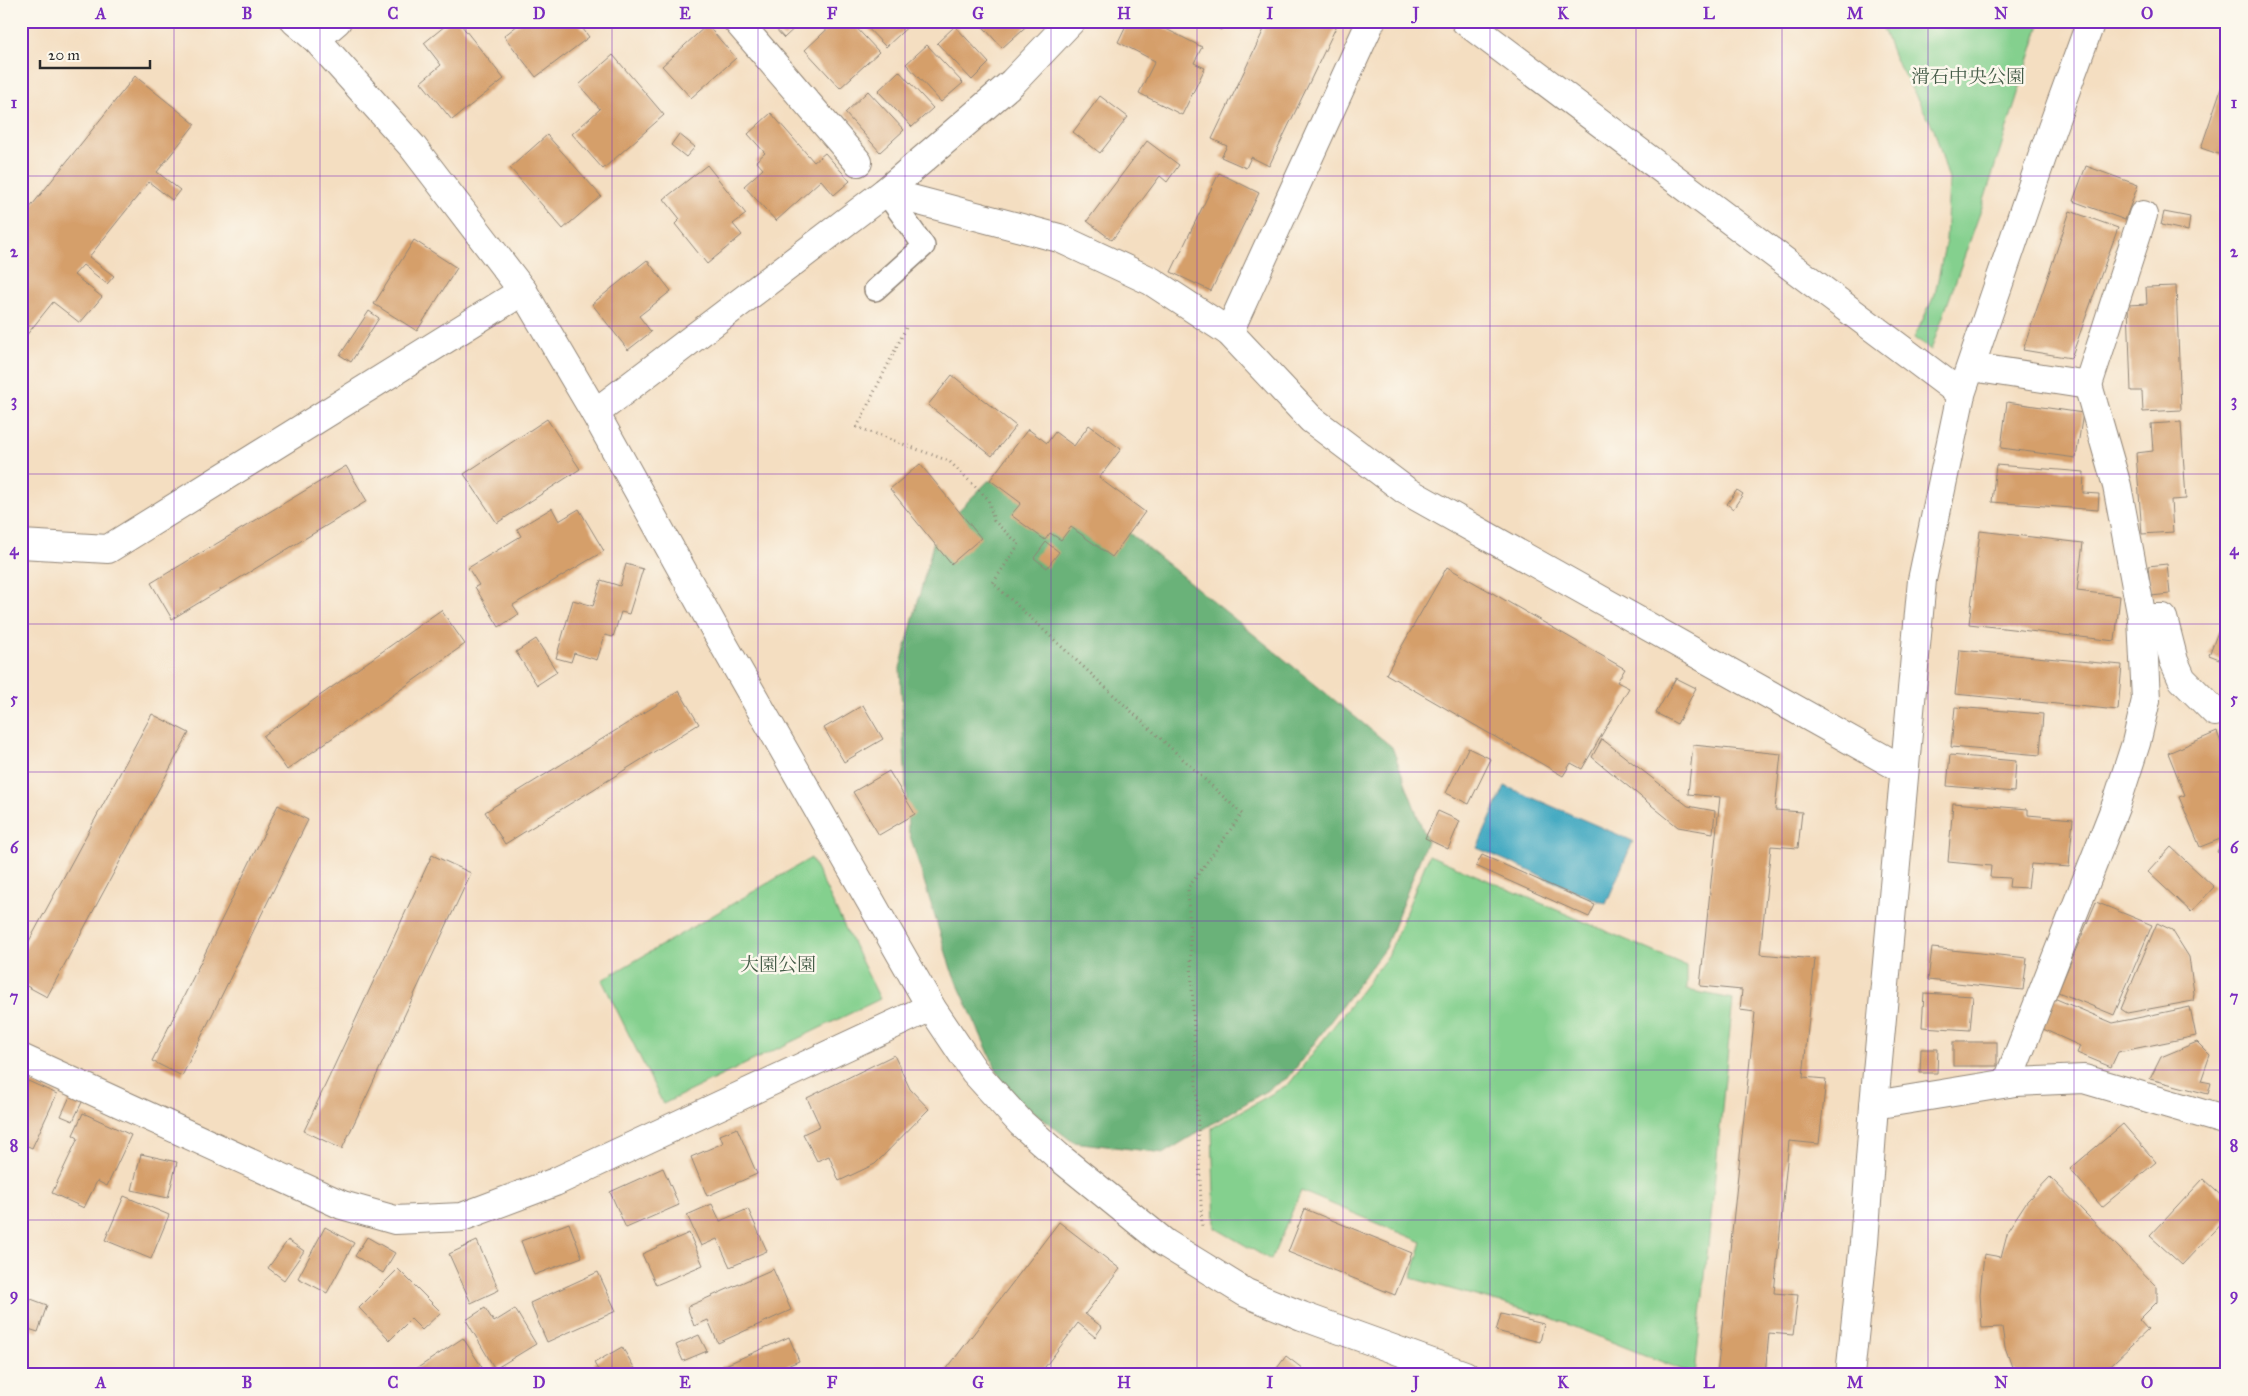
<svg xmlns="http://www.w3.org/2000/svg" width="2248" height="1396" font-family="'IM FELL Great Primer','Noto Serif JP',serif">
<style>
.green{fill:#84d08e;stroke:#587e5c}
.forest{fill:#6bb279;stroke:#4b6e52}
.water{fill:#41a8c1;stroke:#366a76}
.building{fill:#d59f6a}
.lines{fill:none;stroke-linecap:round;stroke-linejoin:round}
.lane-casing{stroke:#908476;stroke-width:24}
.street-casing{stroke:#908476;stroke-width:30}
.secondary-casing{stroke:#908476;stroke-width:30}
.path{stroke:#908476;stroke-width:3;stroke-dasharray:1 4;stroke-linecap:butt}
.lane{stroke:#fff;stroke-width:21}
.street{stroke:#fff;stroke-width:28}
.secondary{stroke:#fff;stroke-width:28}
.grid{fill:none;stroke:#7b2cbf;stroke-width:1;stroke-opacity:0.55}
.labels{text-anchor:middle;stroke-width:5;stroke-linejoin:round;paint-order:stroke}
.park-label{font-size:19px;fill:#465d49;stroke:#fbf7ec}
.neatline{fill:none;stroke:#7b2cbf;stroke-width:2}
.grid-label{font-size:16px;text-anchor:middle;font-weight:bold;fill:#7b2cbf}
</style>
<rect width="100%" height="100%" fill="#fbf7ec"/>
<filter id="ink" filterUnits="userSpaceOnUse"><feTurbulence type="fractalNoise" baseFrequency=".02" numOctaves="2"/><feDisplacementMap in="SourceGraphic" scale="10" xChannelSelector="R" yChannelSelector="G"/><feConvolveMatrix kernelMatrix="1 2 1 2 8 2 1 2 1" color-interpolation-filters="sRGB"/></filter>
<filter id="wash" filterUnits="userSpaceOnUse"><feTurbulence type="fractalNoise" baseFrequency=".0096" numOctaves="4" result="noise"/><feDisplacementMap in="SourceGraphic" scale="20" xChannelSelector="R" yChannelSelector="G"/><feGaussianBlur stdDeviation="1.12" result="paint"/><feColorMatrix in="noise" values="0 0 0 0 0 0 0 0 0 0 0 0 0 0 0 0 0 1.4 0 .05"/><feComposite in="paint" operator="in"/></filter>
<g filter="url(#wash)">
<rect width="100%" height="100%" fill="#f4dec1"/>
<g class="green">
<path d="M1880,21H2041L1982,207L1931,350L1914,338L1935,294L1946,240L1949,180L1934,129L1894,57Z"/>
<path d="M1429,855L1687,966V990L1733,999L1695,1375L1544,1315L1411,1278L1422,1242L1301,1191L1271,1260L1215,1228L1212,1128L1289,1084L1388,956Z"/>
<path d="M811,858L880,999L663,1104L602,980Z"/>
</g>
<path class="forest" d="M1064,480L1392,747L1427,841L1385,948L1289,1077L1164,1153L1073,1142L1006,1091L951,969L908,829L900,668L936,533L988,481Z"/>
<path class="water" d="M1505,786L1633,841L1606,904L1477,848Z"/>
<g id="blocks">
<g class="building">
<path d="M451,21H458L504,79L452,120L421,82L441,65L424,43Z"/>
<path d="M523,21H577L589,37L536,77L504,36Z"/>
<path d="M779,21H802L784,38L774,27Z"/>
<path d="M836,21H850L879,52L840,88L805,50Z"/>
<path d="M861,21H914L886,47Z"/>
<path d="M978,21H1032L1002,48Z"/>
<path d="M1128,21H1150L1202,47L1194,63L1205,68L1182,115L1139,93L1155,61L1118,42Z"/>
<path d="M1203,21H1226L1221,30Z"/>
<path d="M1268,21H1339L1269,166L1251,157L1246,168L1221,157L1227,146L1212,139Z"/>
<path d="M707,25L736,58L691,98L662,66Z"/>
<path d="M955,26L989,63L972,80L937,43Z"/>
<path d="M927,45L963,83L941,102L906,64Z"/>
<path d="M613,55L664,115L603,169L572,134L600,109L579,85Z"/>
<path d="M899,71L933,108L912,127L878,91Z"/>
<path d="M2227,71V157L2201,148Z"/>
<path d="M135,76L195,124L157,172L180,190L172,200L149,182L89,257L114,276L107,284L83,265L74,275L102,297L80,323L53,302L21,342V219Z"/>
<path d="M868,91L904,130L880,152L845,113Z"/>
<path d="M1100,96L1128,117L1100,153L1073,132Z"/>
<path d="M771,113L814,162L825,153L850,181L834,195L821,180L776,221L744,186L763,169L756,161L765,153L748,134Z"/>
<path d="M679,134L695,147L686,157L671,145Z"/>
<path d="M547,135L601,196L563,229L510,168Z"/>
<path d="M1147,141L1179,165L1167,182L1160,176L1112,240L1087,221Z"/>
<path d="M707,165L746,214L733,224L742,235L707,264L675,224L680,219L664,199Z"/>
<path d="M2086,166L2138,185L2125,220L2073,201Z"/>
<path d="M1219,173L1259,193L1211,291L1171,272Z"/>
<path d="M2070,211L2118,228L2071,358L2023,350Z"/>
<path d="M2164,212L2190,217L2188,231L2161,225Z"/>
<path d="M414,240L457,268L417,331L374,304Z"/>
<path d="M647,260L671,291L639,316L651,332L628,350L592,304Z"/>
<path d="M2176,286L2181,410L2143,412L2142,391H2131L2128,305L2147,304L2146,287Z"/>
<path d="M369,311L379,318L351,362L340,355Z"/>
<path d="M952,375L1016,426L992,456L928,405Z"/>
<path d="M2007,402L2083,413L2076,458L2001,448Z"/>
<path d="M547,419L580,469L497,523L464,474Z"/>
<path d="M2181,422L2186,499L2171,500L2173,532L2142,534L2136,453L2153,451L2151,424Z"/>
<path d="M1089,425L1121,449L1099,478L1145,512L1112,557L1071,527L1061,540L1050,533L1045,540L1011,515L1021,503L990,480L1028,429L1047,443L1055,432L1074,446Z"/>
<path d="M920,464L981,538L951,564L890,489Z"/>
<path d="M1996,465L2084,472L2083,493L2099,494L2098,510L1992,502Z"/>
<path d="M346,466L367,501L172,619L151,583Z"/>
<path d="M1737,490L1743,494L1733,509L1727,504Z"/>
<path d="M552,508L559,521L579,509L604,551L513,605L519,614L499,627L475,587L479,585L468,568L521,536L517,529Z"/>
<path d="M1980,531L2083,543L2077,591L2120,596L2115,641L1969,624Z"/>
<path d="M1046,542L1059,552L1047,568L1034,558Z"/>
<path d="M626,564L643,569L629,614L621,612L613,637L605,635L597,660L574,653L571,662L556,658L573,600L593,606L601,580L620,586Z"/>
<path d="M2167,564L2170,594L2151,596L2148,566Z"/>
<path d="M1447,567L1625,669L1617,682L1629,688L1582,769L1571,763L1563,776L1386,674Z"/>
<path d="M441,610L465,644L287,770L263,736Z"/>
<path d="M2218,632L2227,635V662L2209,655Z"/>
<path d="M536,639L557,672L537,685L516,652Z"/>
<path d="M1960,650L2122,665L2118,710L1955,694Z"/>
<path d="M1676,678L1696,688L1677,724L1656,713Z"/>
<path d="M679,691L699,724L505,844L485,812Z"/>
<path d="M863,705L883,739L844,762L824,728Z"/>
<path d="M1955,707L2043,714L2040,755L1951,747Z"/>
<path d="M152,714L189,733L47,997L21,983V956Z"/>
<path d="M2217,732L2227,758V856L2217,852L2223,838L2200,847L2179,797L2185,795L2168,753Z"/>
<path d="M1602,739L1688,806L1715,811L1713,833L1678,827L1592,757Z"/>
<path d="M1693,745L1781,754L1775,810L1802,812L1798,848L1771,846L1760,954L1815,959L1803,1077L1826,1079L1819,1144L1789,1141L1774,1293L1798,1295L1793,1335L1769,1333L1765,1375H1717L1755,1012L1740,1010L1742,990L1700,986L1720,797L1688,794Z"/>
<path d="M1468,748L1491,759L1469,804L1446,793Z"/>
<path d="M1950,755L2016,761L2014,792L1947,786Z"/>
<path d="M889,771L915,814L879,835L853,792Z"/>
<path d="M1953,803L2028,809V815L2073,819L2069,867L2031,864L2028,888L2009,887L2010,878L1990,877L1991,866L1948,862Z"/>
<path d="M278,805L308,820L182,1076L152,1061Z"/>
<path d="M1438,811L1460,821L1448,849L1425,838Z"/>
<path d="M2171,847L2214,887L2191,912L2148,872Z"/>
<path d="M432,855L471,873L342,1149L304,1131Z"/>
<path d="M1482,855L1595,905L1589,917L1476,866Z"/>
<path d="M2096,902L2152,925L2114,1015L2058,992Z"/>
<path d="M2157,923L2172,930L2189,957L2194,993L2193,1001L2127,1013L2121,1009Z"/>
<path d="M1932,948L2027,958L2023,990L1928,980Z"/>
<path d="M1924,993L1973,996L1970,1030L1922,1027Z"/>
<path d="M2054,998L2113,1023L2190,1007L2196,1036L2118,1052L2111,1067L2077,1053L2080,1046L2041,1028Z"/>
<rect x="1953" y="1042" width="44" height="24"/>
<path d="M2197,1042L2210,1055L2201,1081L2211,1083L2208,1094L2150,1079L2161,1057Z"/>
<path d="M1921,1049H1938L1937,1073H1920Z"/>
<path d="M894,1055L910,1089L929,1109L875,1164L839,1181L829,1156L817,1161L803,1134L820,1126L807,1098Z"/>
<path d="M28,1081L57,1094L32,1148L21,1143V1095Z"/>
<path d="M71,1094L83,1100L73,1121L61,1116Z"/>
<path d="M83,1113L131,1135L107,1186L97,1181L84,1208L52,1193L78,1138L73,1135Z"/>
<path d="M2123,1124L2156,1162L2102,1207L2070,1169Z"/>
<path d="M737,1128L757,1174L707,1196L691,1157L723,1143L720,1135Z"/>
<path d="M141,1154L177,1162L168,1198L132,1190Z"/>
<path d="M663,1168L679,1205L626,1228L610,1192Z"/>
<path d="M2050,1177L2157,1287V1302L2139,1320L2148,1330L2100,1375H2019L2012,1367L2005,1347L2002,1327L1982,1328L1980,1294L1984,1254L2001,1257L2008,1230L2027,1201Z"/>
<path d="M2203,1179L2227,1201V1217L2182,1265L2150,1236Z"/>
<path d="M124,1196L169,1215L151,1259L105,1240Z"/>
<path d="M712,1204L720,1221L748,1209L767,1251L730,1267L717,1239L701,1246L687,1215Z"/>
<path d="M1305,1209L1412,1253L1395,1295L1288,1252Z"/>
<path d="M1059,1222L1120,1269L1085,1314L1102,1327L1095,1337L1078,1323L1039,1375H942Z"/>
<path d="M569,1223L582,1257L534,1275L521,1241Z"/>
<path d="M325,1227L354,1243L327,1293L298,1278Z"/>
<path d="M689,1233L703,1265L656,1285L642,1254Z"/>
<path d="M367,1237L395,1253L383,1273L355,1256Z"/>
<path d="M288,1240L304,1251L284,1280L268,1268Z"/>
<path d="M477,1241L499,1290L471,1303L449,1254Z"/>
<path d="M398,1269L441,1312L422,1330L411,1319L390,1340L359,1308Z"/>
<path d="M773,1269L791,1310L718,1343L708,1320L694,1326L687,1307Z"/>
<path d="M598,1272L616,1311L547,1342L530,1303Z"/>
<path d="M31,1299L47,1305L38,1332L22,1327Z"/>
<path d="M485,1308L494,1322L515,1309L536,1344L495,1369L466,1320Z"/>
<path d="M1501,1314L1544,1324L1540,1342L1496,1331Z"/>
<path d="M699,1335L707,1351L683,1361L676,1345Z"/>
<path d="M789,1337L799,1361L780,1369L783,1375H724L721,1367Z"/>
<path d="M463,1338L487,1375H411L410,1373Z"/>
<path d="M622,1347L638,1374L601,1375L594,1363Z"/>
<path d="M1286,1356L1311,1375H1272Z"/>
</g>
</g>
</g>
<g filter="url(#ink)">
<use href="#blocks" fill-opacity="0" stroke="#908476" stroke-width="1"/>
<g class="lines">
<defs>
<path id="lane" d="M875,290L924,246L885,192"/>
<g id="street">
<path d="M737,21L858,162"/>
<path d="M1465,21L1961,394"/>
<path d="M316,39L337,21"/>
<path d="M885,192L1059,238L1151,281L1229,332L1311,419L1405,490L1904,770"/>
<path d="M1229,332L1371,21"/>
<path d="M1972,367L2088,385L2143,215"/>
<path d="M595,413L885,192L1013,82L1071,21"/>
<path d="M21,544L108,549L523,291"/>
<path d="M2142,618H2163L2174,661L2182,679L2215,712"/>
<path d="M21,1058L342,1205L395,1220L462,1217L555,1182L931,1007"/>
<path d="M2007,1083L2116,805L2136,743L2146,700L2142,618L2117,486L2088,385"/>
<path d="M1874,1105L2015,1082L2084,1079L2227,1121"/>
</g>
<g id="secondary">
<path d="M295,21L316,39L412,146L523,291L595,413L717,633L931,1007L974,1071L1021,1123L1059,1157L1165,1243L1204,1267L1246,1293L1302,1316L1465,1375"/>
<path d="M1850,1375L1864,1243L1874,1105L1922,580L1961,394L2052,128L2091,21"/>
</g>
</defs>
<use href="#lane" class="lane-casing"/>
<use href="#street" class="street-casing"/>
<use href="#secondary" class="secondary-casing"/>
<path class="path" d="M906,328L857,427L949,461L988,499L994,521L1019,544L993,583L1242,814L1188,888L1202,1227"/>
<use href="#lane" class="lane"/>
<use href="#street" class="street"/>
<use href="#secondary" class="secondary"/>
</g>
</g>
<path class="grid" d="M174,21V1375M320,21V1375M466,21V1375M612,21V1375M758,21V1375M905,21V1375M1051,21V1375M1197,21V1375M1343,21V1375M1490,21V1375M1636,21V1375M1782,21V1375M1928,21V1375M2074,21V1375M21,176H2227M21,326H2227M21,474H2227M21,624H2227M21,772H2227M21,921H2227M21,1070H2227M21,1220H2227"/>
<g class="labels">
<g class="park-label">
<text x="1968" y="83">滑石中央公園</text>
<text x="778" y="971">大園公園</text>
</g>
</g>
<rect width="2248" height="1396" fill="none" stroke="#fbf7ec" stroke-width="55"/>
<path d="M40 60v8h110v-8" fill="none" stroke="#2b2b2b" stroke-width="2.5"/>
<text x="48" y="60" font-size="15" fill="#2b2b2b" stroke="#fbf7ec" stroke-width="4" paint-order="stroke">20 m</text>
<rect x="28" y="28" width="2192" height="1340" class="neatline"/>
<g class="grid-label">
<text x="101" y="19">A</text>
<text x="247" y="19">B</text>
<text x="393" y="19">C</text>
<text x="539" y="19">D</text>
<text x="685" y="19">E</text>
<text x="832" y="19">F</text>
<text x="978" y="19">G</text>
<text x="1124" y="19">H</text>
<text x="1270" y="19">I</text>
<text x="1416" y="19">J</text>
<text x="1563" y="19">K</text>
<text x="1709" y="19">L</text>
<text x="1855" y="19">M</text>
<text x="2001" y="19">N</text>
<text x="2147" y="19">O</text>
<text x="14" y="108">1</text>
<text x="2234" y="108">1</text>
<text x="14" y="257">2</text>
<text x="2234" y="257">2</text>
<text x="14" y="406">3</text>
<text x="2234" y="406">3</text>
<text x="14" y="555">4</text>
<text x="2234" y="555">4</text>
<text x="14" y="704">5</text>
<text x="2234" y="704">5</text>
<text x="14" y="853">6</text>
<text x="2234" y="853">6</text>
<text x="14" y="1002">7</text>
<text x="2234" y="1002">7</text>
<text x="14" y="1151">8</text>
<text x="2234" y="1151">8</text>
<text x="14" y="1300">9</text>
<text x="2234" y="1300">9</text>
<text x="101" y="1388">A</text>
<text x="247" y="1388">B</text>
<text x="393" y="1388">C</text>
<text x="539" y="1388">D</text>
<text x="685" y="1388">E</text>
<text x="832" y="1388">F</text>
<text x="978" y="1388">G</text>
<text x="1124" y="1388">H</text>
<text x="1270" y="1388">I</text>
<text x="1416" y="1388">J</text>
<text x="1563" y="1388">K</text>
<text x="1709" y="1388">L</text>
<text x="1855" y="1388">M</text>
<text x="2001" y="1388">N</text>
<text x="2147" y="1388">O</text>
</g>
</svg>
